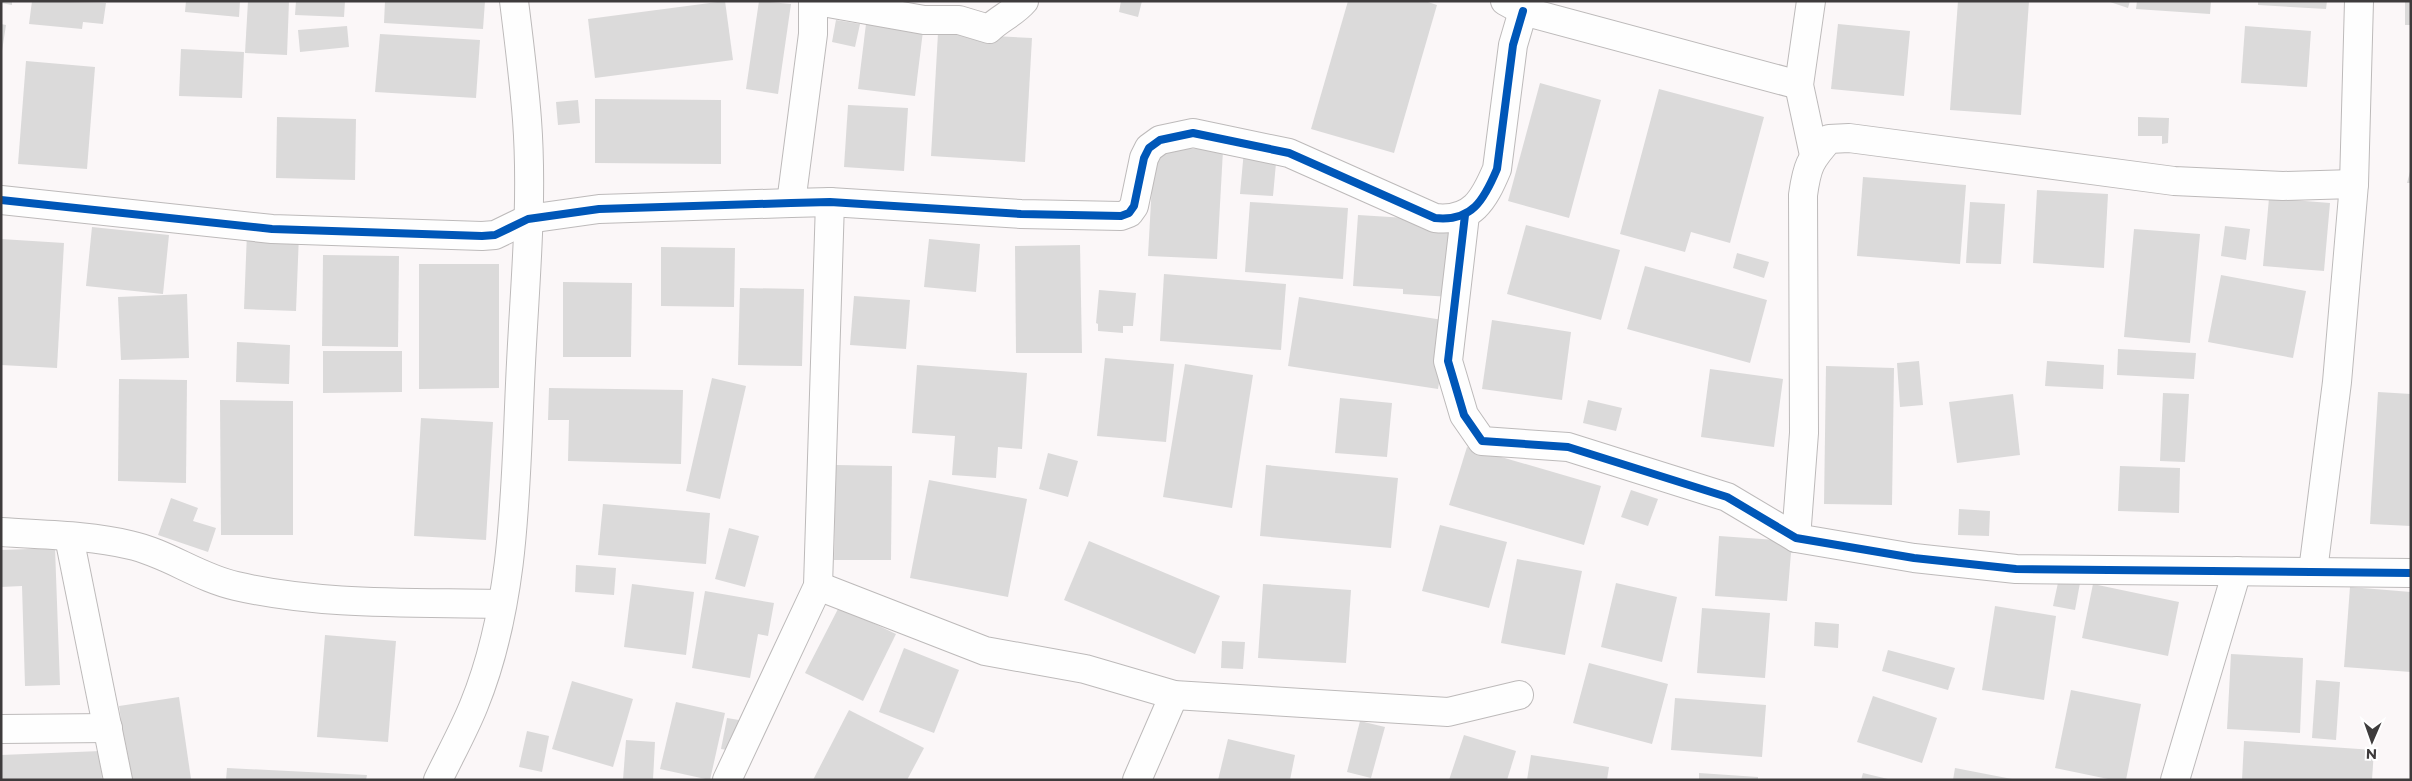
<svg xmlns="http://www.w3.org/2000/svg" width="2412" height="781" font-family="Montserrat,sans-serif">
  <style>
    .building { fill: #dbdada }
    .lines { fill: none; stroke-linecap: round; stroke-linejoin: round }
    .street-casing { stroke: #bdbaba; stroke-width: 30 }
    .street { stroke: #fefefe; stroke-width: 28 }
    .cycleway-casing { stroke: #fff; stroke-width: 11 }
    .cycleway { stroke: #0057b8; stroke-width: 8 }
  </style>
  <rect width="100%" height="100%" fill="#fbf7f8"/>
  <g class="building">
    <polygon points="1,1 12,1 12,5 1,3"/>
    <polygon points="32,1 106,3 103,24 83,22 82,29 29,24"/>
    <polygon points="186,1 240,1 239,17 185,12"/>
    <polygon points="248,1 289,1 287,55 245,53"/>
    <polygon points="296,1 345,1 344,17 295,15"/>
    <polygon points="385,1 485,1 483,29 384,23"/>
    <polygon points="725,1 733,60 595,78 588,19"/>
    <polygon points="759,1 791,4 778,94 746,89"/>
    <polygon points="1121,1 1142,1 1138,17 1119,12"/>
    <polygon points="1348,1 1425,1 1437,5 1394,153 1311,129"/>
    <polygon points="1958,1 2029,1 2021,115 1950,110"/>
    <polygon points="2107,1 2130,1 2128,8"/>
    <polygon points="2137,1 2211,1 2210,14 2136,9"/>
    <polygon points="2258,1 2327,1 2326,9 2258,5"/>
    <rect x="2405" y="1" width="6" height="24"/>
    <polygon points="836,20 860,24 855,47 832,42"/>
    <polygon points="1,24 6,25 2,51 1,50"/>
    <polygon points="866,24 923,31 915,96 858,89"/>
    <polygon points="1838,24 1910,31 1904,96 1831,89"/>
    <polygon points="347,26 349,47 300,52 298,30"/>
    <polygon points="2245,26 2311,31 2307,87 2241,83"/>
    <polygon points="938,33 1032,38 1025,162 931,156"/>
    <polygon points="380,34 480,40 476,98 375,92"/>
    <polygon points="181,49 244,52 242,98 179,96"/>
    <polygon points="26,61 95,67 87,169 18,164"/>
    <polygon points="1540,83 1601,100 1569,218 1508,201"/>
    <polygon points="1659,89 1764,117 1730,243 1691,232 1685,252 1620,234"/>
    <polygon points="595,99 721,100 721,164 595,163"/>
    <polygon points="578,100 580,123 558,125 556,102"/>
    <polygon points="848,105 908,108 904,171 844,167"/>
    <polygon points="277,117 356,119 355,180 276,178"/>
    <polygon points="2138,117 2169,118 2168,143 2162,144 2162,136 2138,136"/>
    <polygon points="1154,147 1223,150 1217,259 1148,256"/>
    <polygon points="1244,150 1277,152 1273,196 1240,194"/>
    <polygon points="2411,168 2411,183 2407,183"/>
    <polygon points="1863,177 1966,185 1960,264 1857,256"/>
    <polygon points="2037,190 2108,194 2104,268 2033,263"/>
    <polygon points="2269,198 2330,203 2324,271 2263,266"/>
    <polygon points="1250,202 1348,208 1343,279 1245,272"/>
    <polygon points="1970,202 2005,204 2001,264 1966,263"/>
    <polygon points="1358,215 1455,221 1451,297 1403,294 1403,289 1353,286"/>
    <polygon points="1526,225 1620,250 1601,320 1507,294"/>
    <polygon points="2225,226 2250,229 2246,260 2221,256"/>
    <polygon points="92,227 169,235 163,294 86,286"/>
    <polygon points="2134,229 2200,234 2190,343 2124,337"/>
    <polygon points="247,232 299,234 296,311 244,309"/>
    <polygon points="1,239 64,243 57,368 1,365"/>
    <polygon points="929,239 980,244 976,292 924,287"/>
    <polygon points="1080,245 1082,353 1016,353 1015,246"/>
    <polygon points="661,247 735,248 734,307 661,306"/>
    <polygon points="1737,253 1769,262 1764,278 1733,268"/>
    <polygon points="323,255 399,256 398,347 322,346"/>
    <polygon points="419,264 499,264 499,388 419,389"/>
    <polygon points="1645,266 1767,300 1750,363 1627,329"/>
    <polygon points="1164,274 1286,284 1281,350 1160,341"/>
    <polygon points="2221,275 2306,291 2293,358 2208,342"/>
    <polygon points="563,282 632,283 631,357 563,357"/>
    <polygon points="740,288 804,289 802,366 738,365"/>
    <polygon points="1099,290 1136,293 1133,326 1123,326 1123,333 1098,331 1098,324 1096,323"/>
    <polygon points="187,294 189,358 121,360 118,297"/>
    <polygon points="854,296 910,300 906,349 850,345"/>
    <polygon points="1299,297 1449,321 1438,389 1288,366"/>
    <polygon points="1492,320 1571,332 1562,400 1482,389"/>
    <polygon points="237,342 290,345 289,384 236,382"/>
    <polygon points="2118,349 2196,353 2194,379 2117,375"/>
    <polygon points="323,351 402,351 402,392 323,393"/>
    <polygon points="1105,358 1174,364 1166,442 1097,436"/>
    <polygon points="1919,361 1923,405 1900,407 1897,363"/>
    <polygon points="2047,361 2104,365 2103,389 2045,386"/>
    <polygon points="1185,364 1253,375 1232,508 1163,497"/>
    <polygon points="917,365 1027,373 1022,449 998,447 996,478 952,475 955,436 912,433"/>
    <polygon points="1826,366 1894,368 1892,505 1824,504"/>
    <polygon points="1710,369 1783,379 1774,447 1701,437"/>
    <polygon points="712,378 746,386 720,499 686,491"/>
    <polygon points="119,379 187,380 186,483 118,481"/>
    <polygon points="549,388 683,390 681,464 568,461 569,420 548,420"/>
    <polygon points="2378,392 2411,394 2411,526 2370,524"/>
    <polygon points="2163,393 2189,394 2185,462 2160,461"/>
    <polygon points="2013,394 2020,455 1957,463 1949,402"/>
    <polygon points="1340,398 1392,403 1387,457 1335,453"/>
    <polygon points="220,400 293,401 293,535 221,535"/>
    <polygon points="1588,400 1622,408 1616,431 1583,423"/>
    <polygon points="421,418 493,422 486,540 414,536"/>
    <polygon points="1467,447 1601,486 1584,545 1449,505"/>
    <polygon points="1048,453 1078,461 1068,497 1039,489"/>
    <polygon points="836,465 892,466 891,560 834,560"/>
    <polygon points="1266,465 1398,478 1391,548 1260,536"/>
    <polygon points="2120,466 2180,468 2179,513 2118,511"/>
    <polygon points="929,480 1027,499 1008,597 910,578"/>
    <polygon points="1631,490 1658,499 1648,526 1621,517"/>
    <polygon points="171,498 198,508 193,521 216,528 208,552 158,535"/>
    <polygon points="603,504 710,513 706,564 598,555"/>
    <polygon points="1959,509 1990,511 1989,536 1958,535"/>
    <polygon points="1440,525 1507,542 1489,608 1422,591"/>
    <polygon points="729,528 759,536 745,587 715,579"/>
    <polygon points="1719,536 1792,541 1787,601 1715,596"/>
    <polygon points="1089,541 1220,596 1195,654 1064,600"/>
    <polygon points="55,548 60,685 25,686 22,586 1,587 1,550"/>
    <polygon points="1517,559 1582,571 1565,655 1501,643"/>
    <polygon points="576,565 616,568 614,595 575,592"/>
    <polygon points="2059,578 2080,583 2075,610 2053,606"/>
    <polygon points="1616,583 1677,597 1662,662 1601,647"/>
    <polygon points="632,584 694,592 686,655 624,647"/>
    <polygon points="1263,584 1351,590 1346,663 1258,658"/>
    <polygon points="2093,584 2179,602 2168,656 2082,638"/>
    <polygon points="2350,587 2411,592 2411,672 2344,667"/>
    <polygon points="705,591 774,603 768,636 758,634 750,678 692,668"/>
    <polygon points="1995,606 2056,616 2044,700 1982,690"/>
    <polygon points="839,607 896,634 863,701 805,673"/>
    <polygon points="1702,608 1770,613 1765,678 1697,673"/>
    <polygon points="1815,622 1839,624 1838,648 1814,646"/>
    <polygon points="325,635 396,641 388,742 317,737"/>
    <polygon points="1222,641 1245,642 1243,669 1221,668"/>
    <polygon points="904,648 959,670 934,733 879,712"/>
    <polygon points="1888,650 1955,668 1948,690 1882,671"/>
    <polygon points="2231,654 2303,658 2300,733 2227,729"/>
    <polygon points="1589,663 1668,684 1652,744 1573,723"/>
    <polygon points="2316,680 2340,682 2336,740 2312,738"/>
    <polygon points="572,681 633,699 613,767 552,749"/>
    <polygon points="2071,690 2141,704 2126,780 2113,780 2055,768"/>
    <polygon points="1873,696 1937,718 1922,763 1857,742"/>
    <polygon points="179,697 191,779 130,780 119,706"/>
    <polygon points="1675,698 1766,705 1762,757 1671,750"/>
    <polygon points="676,702 725,713 710,780 660,769"/>
    <polygon points="849,710 924,748 907,780 813,780"/>
    <polygon points="727,718 739,720 734,751 721,749"/>
    <polygon points="1360,721 1385,727 1371,778 1347,772"/>
    <polygon points="527,731 549,736 542,772 519,767"/>
    <polygon points="1464,735 1516,751 1507,780 1449,780"/>
    <polygon points="1228,739 1295,755 1290,780 1218,780"/>
    <polygon points="626,740 655,742 653,780 623,780"/>
    <polygon points="2244,741 2374,750 2372,780 2242,780"/>
    <polygon points="101,751 102,780 1,780 1,755"/>
    <polygon points="1531,755 1609,767 1607,780 1527,780"/>
    <polygon points="227,768 367,775 366,780 226,780"/>
    <polygon points="1955,768 2012,779 2012,780 1953,780"/>
    <polygon points="1699,773 1758,777 1758,780 1699,780"/>
    <polygon points="1863,773 1888,779 1888,780 1861,780"/>
  </g>
  <g class="lines">
    <defs>
      <g id="street">
        <path d="M817,1L924,20H959L989,29C1000,18 1014,13 1024,1"/>
        <polyline points="1505,1 1523,11 1799,85"/>
        <polyline points="1811,1 1799,85 1814,155"/>
        <path d="M1,200L272,229L482,236L495,235L528,219L599,209L791,203L830,202L1021,214L1121,216L1129,213L1134,206L1144,158L1149,148L1160,140L1193,133L1289,153L1435,218C1472,222 1484,200 1497,169L1513,45L1523,11"/>
        <polyline points="791,203 813,34 813,1"/>
        <polyline points="1465,215 1448,361 1464,415 1482,441 1568,447 1727,497 1796,538 1914,558 2016,569 2411,573"/>
        <path d="M1,532C44,535 88,535 130,545C167,553 199,578 236,586C322,606 414,602 502,604"/>
        <polyline points="69,537 118,780"/>
        <path d="M1796,538L1804,433L1803,195C1807,166 1810,160 1829,139L1849,138L2174,181L2283,186L2354,184"/>
        <polyline points="2313,571 2337,382 2354,184 2359,1"/>
        <polyline points="818,586 985,651 1085,669 1174,695 1448,712 1519,695"/>
        <polyline points="1,729 108,728"/>
        <path d="M438,780C450,755 464,730 474,705C518,597 515,476 521,363C525,282 533,200 527,120C524,80 519,41 514,1"/>
        <polyline points="727,780 818,586 830,202"/>
        <polyline points="1137,780 1174,695"/>
        <polyline points="2175,780 2237,571"/>
      </g>
    </defs>
    <use href="#street" class="street-casing"/>
    <use href="#street" class="street"/>
    <defs>
      <g id="cycleway">
        <path d="M1,200L272,229L482,236L495,235L528,219L599,209L791,203L830,202L1021,214L1121,216L1129,213L1134,206L1144,158L1149,148L1160,140L1193,133L1289,153L1435,218C1472,222 1484,200 1497,169L1513,45L1523,11"/>
        <polyline points="1465,215 1448,361 1464,415 1482,441 1568,447 1727,497 1796,538 1914,558 2016,569 2411,573"/>
      </g>
    </defs>
    <use href="#cycleway" class="cycleway-casing"/>
    <use href="#cycleway" class="cycleway"/>
  </g>
  <rect width="2412" height="781" fill="none" stroke="#3e3b3c" stroke-width="5"/>
  <g transform="translate(2372 741) rotate(182)" stroke="#ffffff" stroke-width="4" paint-order="stroke">
  <path d="M0-4L9 19L0 12L-9 19Z" fill="#3e3b3c"/>
  <text y="-8" font-size="14" font-weight="bold" text-anchor="middle" fill="#3e3b3c">N</text>
  </g>
</svg>
